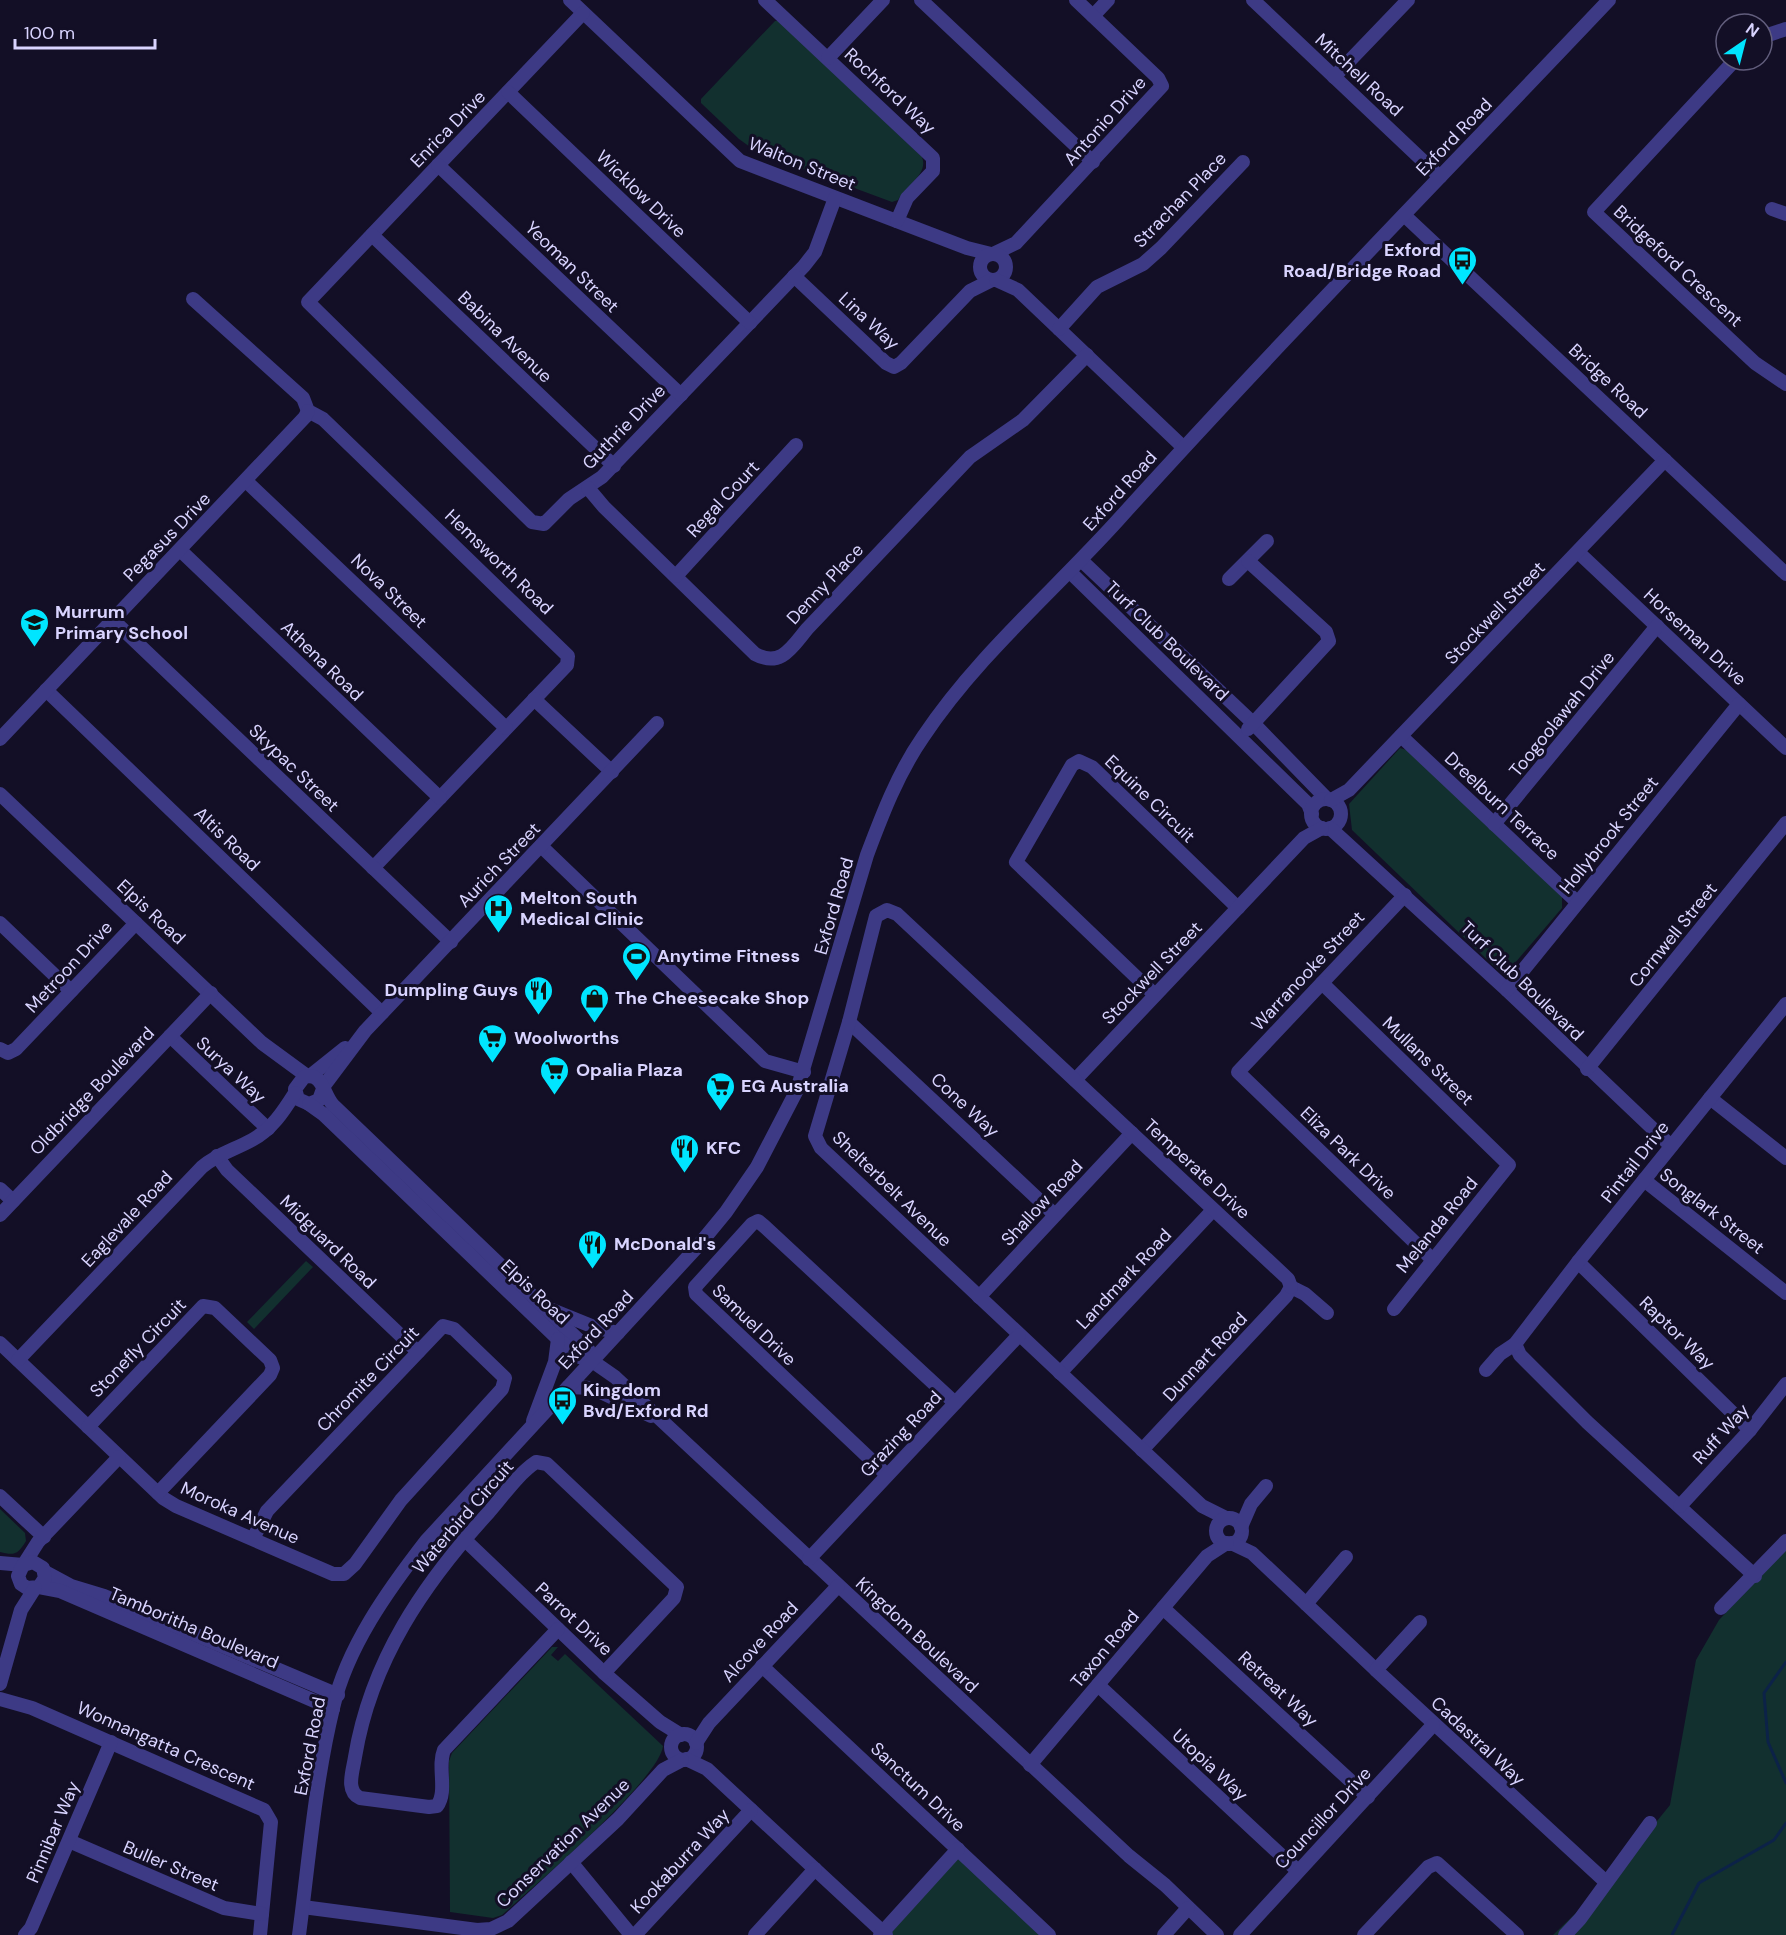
<svg xmlns="http://www.w3.org/2000/svg" width="1786" height="1935" font-family="'DM Sans',sans-serif">
  <style>
    .green { fill: #12302f }
    .lines { fill: none; stroke-linecap: round; stroke-linejoin: round }
    .stream { stroke: #0c2248; stroke-width: 3 }
    .minor { stroke: #3d3a85; stroke-width: 14 }
    .labels { text-anchor: middle; dominant-baseline: central; stroke-width: 6; stroke-linejoin: round; paint-order: stroke }
    .street-label { font-size: 18px; fill: #d9d4ff; stroke: #130f26 }
    .poi-label { font-size: 18px; font-weight: bold; fill: #d9d4ff; stroke: #130f26; text-anchor: start }
  </style>
  <rect width="100%" height="100%" fill="#130f26"/>
  <g class="green">
    <path d="M775,21H779L922,157C929,174 905,186 898,200L892,202L757,152L739,139L701,103V99Z"/>
    <polygon points="1400,748 1410,751 1562,895 1562,908 1509,970 1501,973 1352,830 1349,804"/>
    <polygon points="306,1261 313,1267 254,1329 247,1322"/>
    <path d="M0,1509L25,1533L26,1541C18,1554 15,1556 0,1552Z"/>
    <polygon points="1786,1549 1786,1935 1553,1935 1606,1884 1670,1805 1696,1660 1719,1620"/>
    <path d="M552,1647H558L551,1655L558,1661L565,1654L663,1746C659,1780 532,1888 502,1915L493,1918L450,1912L449,1761L452,1753Z"/>
    <polygon points="958,1857 1044,1935 889,1935"/>
  </g>
  <g class="lines">
    <g class="stream">
      <polyline points="1786,1662 1764,1693 1768,1742 1786,1783"/>
      <polyline points="1672,1935 1699,1883 1774,1840 1786,1823"/>
    </g>
    <g class="minor">
      <polyline points="570,0 740,161 967,248 991,254"/>
      <polyline points="765,0 933,158 933,171 907,198 897,221"/>
      <polyline points="921,0 1093,162"/>
      <polyline points="1253,0 1440,177"/>
      <polyline points="583,13 308,302 532,522 544,524 569,499 602,477 804,266 815,252 835,198"/>
      <polyline points="1093,16 1108,0"/>
      <polyline points="1762,37 1786,29"/>
      <polyline points="828,58 883,0"/>
      <polyline points="1735,60 1594,212 1755,363 1786,384"/>
      <polyline points="1334,77 1408,0"/>
      <polyline points="508,92 750,323"/>
      <polyline points="438,165 681,395"/>
      <polyline points="1772,209 1786,214"/>
      <polyline points="1404,215 1786,574"/>
      <polyline points="372,235 614,466"/>
      <polyline points="995,253 1016,243 1162,86 1158,78 1076,0"/>
      <circle cx="993" cy="267" r="13"/>
      <polyline points="794,276 886,363 894,367 901,363 970,291 992,280"/>
      <polyline points="996,280 1018,290 1183,447"/>
      <polyline points="193,299 303,398 308,411 323,419 568,656 567,665 373,868"/>
      <polyline points="1059,329 1097,287 1143,264 1161,248 1243,162"/>
      <polyline points="246,481 506,728"/>
      <path d="M588,488L604,507L755,654C781,668 792,647 807,629L970,457L1023,420L1087,355"/>
      <polyline points="180,550 440,798"/>
      <polyline points="1578,552 1786,748"/>
      <polyline points="1081,560 1253,723 1327,799"/>
      <polyline points="1070,572 1308,804 1312,814"/>
      <polyline points="676,576 796,445"/>
      <polyline points="1229,579 1267,541"/>
      <polyline points="113,620 451,942"/>
      <polyline points="46,690 382,1013"/>
      <polyline points="534,699 612,772"/>
      <polyline points="1248,729 1329,641 1326,632 1248,561"/>
      <polyline points="1401,736 1577,902"/>
      <polyline points="0,739 305,417 308,411"/>
      <polyline points="0,794 262,1043 307,1076"/>
      <circle cx="1326" cy="814" r="15"/>
      <polyline points="1331,800 1349,790 1665,460"/>
      <polyline points="1494,824 1657,626"/>
      <polyline points="1330,828 1507,990 1671,1146"/>
      <polyline points="541,846 765,1061 804,1072"/>
      <polyline points="1405,895 1238,1072 1433,1260"/>
      <polyline points="0,923 71,991"/>
      <polyline points="1322,983 1509,1165 1394,1309"/>
      <polyline points="1507,990 1739,704"/>
      <polyline points="1155,995 1016,862 1072,765 1079,761 1092,767 1238,908"/>
      <polyline points="849,1022 1055,1215"/>
      <polyline points="170,1036 268,1129"/>
      <polyline points="0,1049 8,1053 16,1049 136,923"/>
      <polyline points="1587,1069 1786,823"/>
      <polyline points="310,1076 345,1048"/>
      <polyline points="1075,1080 1304,838 1322,828"/>
      <polyline points="323,1087 365,1031 657,723"/>
      <path d="M323,1089L319,1100L309,1104L298,1099L295,1089L304,1077C323,1072 323,1094 333,1105L588,1349L592,1361"/>
      <polyline points="1710,1098 1786,1158"/>
      <polyline points="309,1104 323,1114 558,1339 580,1357 592,1361 615,1377 1129,1856 1165,1885 1217,1935"/>
      <polyline points="217,1156 227,1170 418,1352"/>
      <polyline points="1644,1180 1786,1293"/>
      <polyline points="0,1189 13,1201"/>
      <polyline points="0,1215 211,993"/>
      <polyline points="1578,1262 1750,1430"/>
      <polyline points="1291,1287 1305,1294 1327,1313"/>
      <polyline points="979,1297 1132,1133"/>
      <polyline points="552,1310 594,1327 618,1333"/>
      <polyline points="0,1343 163,1498 176,1506 333,1574 344,1574 355,1564 401,1500 502,1389 505,1378 454,1329 443,1326 267,1511 253,1539"/>
      <polyline points="1515,1344 1520,1355 1587,1422 1755,1576"/>
      <path d="M18,1360L202,1167C217,1154 234,1150 252,1140C272,1129 283,1112 295,1093"/>
      <polyline points="1486,1370 1500,1354 1515,1344 1578,1262 1786,1004"/>
      <polyline points="1060,1373 1213,1210"/>
      <polyline points="568,1387 592,1388 651,1416"/>
      <polyline points="533,1421 555,1362 558,1339"/>
      <polyline points="88,1427 203,1306 215,1308 270,1360 273,1368 270,1375 158,1493"/>
      <polyline points="1142,1450 1286,1296 1291,1287"/>
      <polyline points="887,1475 696,1294 695,1287 752,1224 758,1221 764,1226 955,1403"/>
      <polyline points="0,1496 44,1537"/>
      <polyline points="1680,1506 1750,1430 1786,1384"/>
      <polyline points="1226,1518 1202,1506 821,1148 815,1136 849,1022 876,916 887,910 897,914 1288,1279 1291,1287"/>
      <circle cx="1229" cy="1531" r="13"/>
      <polyline points="1241,1527 1251,1504 1266,1486"/>
      <polyline points="464,1539 604,1673 660,1722 681,1735"/>
      <polyline points="1231,1543 1252,1553 1376,1670"/>
      <polyline points="809,1559 1019,1335"/>
      <polyline points="0,1563 23,1565"/>
      <polyline points="24,1564 38,1542 119,1457"/>
      <polyline points="45,1572 71,1586 104,1596 338,1695"/>
      <polyline points="39,1587 45,1578 43,1568 33,1562 23,1565 18,1576 21,1584 27,1588 39,1587 60,1591 333,1709"/>
      <polyline points="1306,1604 1346,1557"/>
      <polyline points="1163,1608 1368,1797"/>
      <polyline points="1721,1608 1786,1541"/>
      <polyline points="1420,1622 1376,1670 1606,1882"/>
      <path d="M558,1629L444,1750C437,1767 448,1791 437,1806L429,1807L360,1798C345,1791 353,1771 355,1757C371,1660 424,1583 489,1512C503,1496 518,1474 536,1462L547,1464L677,1587L674,1598L604,1673"/>
      <polyline points="762,1666 1049,1935"/>
      <polyline points="0,1684 21,1610 35,1588"/>
      <polyline points="1098,1685 1298,1871"/>
      <polyline points="0,1699 32,1708 264,1810 271,1822 260,1935"/>
      <circle cx="684" cy="1747" r="13"/>
      <polyline points="696,1743 709,1723 838,1586"/>
      <polyline points="686,1759 707,1769 886,1935"/>
      <polyline points="1030,1765 1207,1556 1227,1543"/>
      <polyline points="69,1841 224,1908 262,1914"/>
      <polyline points="571,1862 631,1935"/>
      <polyline points="303,1907 477,1930 491,1929 508,1921 618,1819 663,1770 682,1760"/>
      <polyline points="25,1935 31,1928 111,1742"/>
      <path d="M299,1935C309,1860 315,1782 333,1708C347,1647 388,1590 426,1541L698,1246L726,1212L757,1167L797,1090L867,855C882,815 898,773 923,737C977,656 1053,592 1118,520C1278,343 1445,173 1609,0"/>
      <polyline points="635,1935 751,1810"/>
      <polyline points="755,1935 815,1869"/>
      <polyline points="880,1935 958,1849"/>
      <polyline points="1164,1935 1188,1908"/>
      <polyline points="1240,1935 1433,1725"/>
      <polyline points="1364,1935 1428,1867 1437,1863 1517,1935"/>
      <polyline points="1565,1935 1580,1919 1650,1823"/>
    </g>
  </g>
  <defs>
    <symbol id="bus-pin" viewBox="-11 -11 22 30"><path d="M0 17L-7.5 6A9.5 9.5 0 1 1 7.5 6Z" fill="#00e5ff" stroke="#130f26"/><path d="M-5-6H5V4H4V6H2V4H-2V6H-4V4H-5ZM-3.5-4V0h7V-4ZM-3.5 1.2v1.5H-2V1.2ZM2 1.2v1.5H3.5V1.2Z" fill="#111"/></symbol>
    <symbol id="school-pin" viewBox="-11 -11 22 30"><path d="M0 17L-7.5 6A9.5 9.5 0 1 1 7.5 6Z" fill="#00e5ff" stroke="#130f26"/><path d="M0-5L7-2L0 1L-7-2ZM-4 1L0 2.5L4 1V4Q0 6-4 4Z" fill="#111"/></symbol>
    <symbol id="hospital-pin" viewBox="-11 -11 22 30"><path d="M0 17L-7.5 6A9.5 9.5 0 1 1 7.5 6Z" fill="#00e5ff" stroke="#130f26"/><path d="M-5-5h3v3.5h4V-5h3V5h-3V1.5h-4V5h-3Z" fill="#111"/></symbol>
    <symbol id="stadium-pin" viewBox="-11 -11 22 30"><path d="M0 17L-7.5 6A9.5 9.5 0 1 1 7.5 6Z" fill="#00e5ff" stroke="#130f26"/><path d="M0-5a6.5 5 0 1 0 0 10a6.5 5 0 1 0 0-10ZM-3.5-1.8h7v3.6h-7Z" fill="#111"/></symbol>
    <symbol id="restaurant-pin" viewBox="-11 -11 22 30"><path d="M0 17L-7.5 6A9.5 9.5 0 1 1 7.5 6Z" fill="#00e5ff" stroke="#130f26"/><path d="M-5-6h1v4h1v-4h1v4h1v-4h1v5L-1.5 .5V6h-2V.5L-5-1ZM5-6V6H3V1.5H1.5Q1.5-4 5-6Z" fill="#111"/></symbol>
    <symbol id="shop-pin" viewBox="-11 -11 22 30"><path d="M0 17L-7.5 6A9.5 9.5 0 1 1 7.5 6Z" fill="#00e5ff" stroke="#130f26"/><path d="M-5-2.5h2.3a2.7 3.5 0 0 1 5.4 0H5L5.5 6h-11ZM-1.5-2.5h3a1.5 2.3 0 0 0-3 0Z" fill="#111"/></symbol>
    <symbol id="supermarket-pin" viewBox="-11 -11 22 30"><path d="M0 17L-7.5 6A9.5 9.5 0 1 1 7.5 6Z" fill="#00e5ff" stroke="#130f26"/><path d="M-6-5.5h2.5l.6 2H6L4.5 2H-2.5L-4.4-4H-6ZM-1.5 3.2a1.3 1.3 0 1 0 .1 0ZM3 3.2a1.3 1.3 0 1 0 .1 0Z" fill="#111"/></symbol>
  </defs>
  <g fill-rule="evenodd">
    <use href="#bus-pin" x="1446" y="244" width="33" height="45"/>
    <use href="#school-pin" x="18" y="606" width="33" height="45"/>
    <use href="#hospital-pin" x="482" y="892" width="33" height="45"/>
    <use href="#stadium-pin" x="620" y="940" width="33" height="45"/>
    <use href="#restaurant-pin" x="522" y="974" width="33" height="45"/>
    <use href="#shop-pin" x="578" y="982" width="33" height="45"/>
    <use href="#supermarket-pin" x="476" y="1022" width="33" height="45"/>
    <use href="#supermarket-pin" x="538" y="1054" width="33" height="45"/>
    <use href="#supermarket-pin" x="704" y="1070" width="33" height="45"/>
    <use href="#restaurant-pin" x="668" y="1132" width="33" height="45"/>
    <use href="#restaurant-pin" x="576" y="1228" width="33" height="45"/>
    <use href="#bus-pin" x="546" y="1384" width="33" height="45"/>
  </g>
  <g class="labels">
    <g class="street-label">
      <text transform="translate(1359 75) rotate(43)">Mitchell Road</text>
      <text transform="translate(890 91) rotate(43)">Rochford Way</text>
      <text transform="translate(1105 121) rotate(-48)">Antonio Drive</text>
      <text transform="translate(448 129) rotate(-46)">Enrica Drive</text>
      <text transform="translate(1454 137) rotate(-46)">Exford Road</text>
      <text transform="translate(802 164) rotate(22)">Walton Street</text>
      <text transform="translate(641 194) rotate(44)">Wicklow Drive</text>
      <text transform="translate(1180 200) rotate(-46)">Strachan Place</text>
      <text transform="translate(1678 266) rotate(43)">Bridgeford Crescent</text>
      <text transform="translate(572 267) rotate(44)">Yeoman Street</text>
      <text transform="translate(869 321) rotate(43)">Lina Way</text>
      <text transform="translate(505 337) rotate(44)">Babina Avenue</text>
      <text transform="translate(1608 381) rotate(43)">Bridge Road</text>
      <text transform="translate(624 427) rotate(-46)">Guthrie Drive</text>
      <text transform="translate(1120 491) rotate(-48)">Exford Road</text>
      <text transform="translate(723 499) rotate(-47)">Regal Court</text>
      <text transform="translate(167 537) rotate(-46)">Pegasus Drive</text>
      <text transform="translate(499 562) rotate(44)">Hemsworth Road</text>
      <text transform="translate(825 584) rotate(-47)">Denny Place</text>
      <text transform="translate(389 591) rotate(44)">Nova Street</text>
      <text transform="translate(1495 613) rotate(-46)">Stockwell Street</text>
      <text transform="translate(1695 637) rotate(43)">Horseman Drive</text>
      <text transform="translate(1167 641) rotate(44)">Turf Club Boulevard</text>
      <text transform="translate(322 661) rotate(44)">Athena Road</text>
      <text transform="translate(1562 714) rotate(-51)">Toogoolawah Drive</text>
      <text transform="translate(294 768) rotate(44)">Skypac Street</text>
      <text transform="translate(1150 799) rotate(44)">Equine Circuit</text>
      <text transform="translate(1502 806) rotate(43)">Dreelburn Terrace</text>
      <text transform="translate(1609 835) rotate(-51)">Hollybrook Street</text>
      <text transform="translate(227 839) rotate(44)">Altis Road</text>
      <text transform="translate(499 865) rotate(-46)">Aurich Street</text>
      <text transform="translate(834 906) rotate(-74)">Exford Road</text>
      <text transform="translate(151 912) rotate(43)">Elpis Road</text>
      <text transform="translate(1673 935) rotate(-51)">Cornwell Street</text>
      <text transform="translate(69 967) rotate(-47)">Metroon Drive</text>
      <text transform="translate(1308 971) rotate(-47)">Warranooke Street</text>
      <text transform="translate(1152 973) rotate(-46)">Stockwell Street</text>
      <text transform="translate(1522 981) rotate(44)">Turf Club Boulevard</text>
      <text transform="translate(1428 1061) rotate(44)">Mullans Street</text>
      <text transform="translate(231 1070) rotate(43)">Surya Way</text>
      <text transform="translate(92 1091) rotate(-46)">Oldbridge Boulevard</text>
      <text transform="translate(965 1105) rotate(43)">Cone Way</text>
      <text transform="translate(1348 1153) rotate(44)">Eliza Park Drive</text>
      <text transform="translate(1635 1162) rotate(-52)">Pintail Drive</text>
      <text transform="translate(1197 1169) rotate(43)">Temperate Drive</text>
      <text transform="translate(892 1189) rotate(44)">Shelterbelt Avenue</text>
      <text transform="translate(1042 1203) rotate(-47)">Shallow Road</text>
      <text transform="translate(1712 1211) rotate(38)">Songlark Street</text>
      <text transform="translate(127 1219) rotate(-47)">Eaglevale Road</text>
      <text transform="translate(1437 1225) rotate(-51)">Melanda Road</text>
      <text transform="translate(328 1242) rotate(44)">Midguard Road</text>
      <text transform="translate(1124 1279) rotate(-47)">Landmark Road</text>
      <text transform="translate(535 1292) rotate(43)">Elpis Road</text>
      <text transform="translate(754 1325) rotate(44)">Samuel Drive</text>
      <text transform="translate(596 1330) rotate(-47)">Exford Road</text>
      <text transform="translate(1677 1333) rotate(44)">Raptor Way</text>
      <text transform="translate(138 1348) rotate(-46)">Stonefly Circuit</text>
      <text transform="translate(1205 1357) rotate(-47)">Dunnart Road</text>
      <text transform="translate(368 1379) rotate(-46)">Chromite Circuit</text>
      <text transform="translate(901 1434) rotate(-47)">Grazing Road</text>
      <text transform="translate(1721 1434) rotate(-48)">Ruff Way</text>
      <text transform="translate(240 1513) rotate(24)">Moroka Avenue</text>
      <text transform="translate(463 1517) rotate(-49)">Waterbird Circuit</text>
      <text transform="translate(574 1619) rotate(43)">Parrot Drive</text>
      <text transform="translate(194 1628) rotate(23)">Tamboritha Boulevard</text>
      <text transform="translate(917 1635) rotate(43)">Kingdom Boulevard</text>
      <text transform="translate(760 1642) rotate(-47)">Alcove Road</text>
      <text transform="translate(1105 1649) rotate(-50)">Taxon Road</text>
      <text transform="translate(1278 1689) rotate(43)">Retreat Way</text>
      <text transform="translate(1478 1741) rotate(43)">Cadastral Way</text>
      <text transform="translate(166 1746) rotate(24)">Wonnangatta Crescent</text>
      <text transform="translate(310 1746) rotate(-79)">Exford Road</text>
      <text transform="translate(1210 1765) rotate(43)">Utopia Way</text>
      <text transform="translate(918 1787) rotate(43)">Sanctum Drive</text>
      <text transform="translate(1323 1818) rotate(-47)">Councillor Drive</text>
      <text transform="translate(53 1832) rotate(-67)">Pinnibar Way</text>
      <text transform="translate(563 1843) rotate(-44)">Conservation Avenue</text>
      <text transform="translate(680 1861) rotate(-47)">Kookaburra Way</text>
      <text transform="translate(171 1866) rotate(23)">Buller Street</text>
    </g>
    <g class="poi-label">
      <text x="1441" y="250" text-anchor="end">Exford<tspan x="1441" dy="21">Road/Bridge Road</tspan></text>
      <text x="55" y="612">Murrum<tspan x="55" dy="21">Primary School</tspan></text>
      <text x="520" y="898">Melton South<tspan x="520" dy="21">Medical Clinic</tspan></text>
      <text x="657" y="956">Anytime Fitness</text>
      <text x="518" y="990" text-anchor="end">Dumpling Guys</text>
      <text x="615" y="998">The Cheesecake Shop</text>
      <text x="514" y="1038">Woolworths</text>
      <text x="576" y="1070">Opalia Plaza</text>
      <text x="741" y="1086">EG Australia</text>
      <text x="706" y="1148">KFC</text>
      <text x="614" y="1244">McDonald's</text>
      <text x="583" y="1390">Kingdom<tspan x="583" dy="21">Bvd/Exford Rd</tspan></text>
    </g>
  </g>
  <g transform="translate(1744 42) rotate(35)"><circle r="28" fill="#130f26" stroke="#625e7d" stroke-width="1.5"/>
  <path d="M0-4.5L10 22L0 15L-10 22Z" fill="#00e5ff"/>
  <text y="-9" font-size="16" font-weight="bold" text-anchor="middle" fill="#d9d4ff">N</text>
  </g>
  <path d="M15 39v9h140v-9" fill="none" stroke="#d9d4ff" stroke-width="3"/>
  <text x="24" y="39" font-size="18" fill="#d9d4ff" stroke="#130f26" stroke-width="4.5" paint-order="stroke">100 m</text>
</svg>
